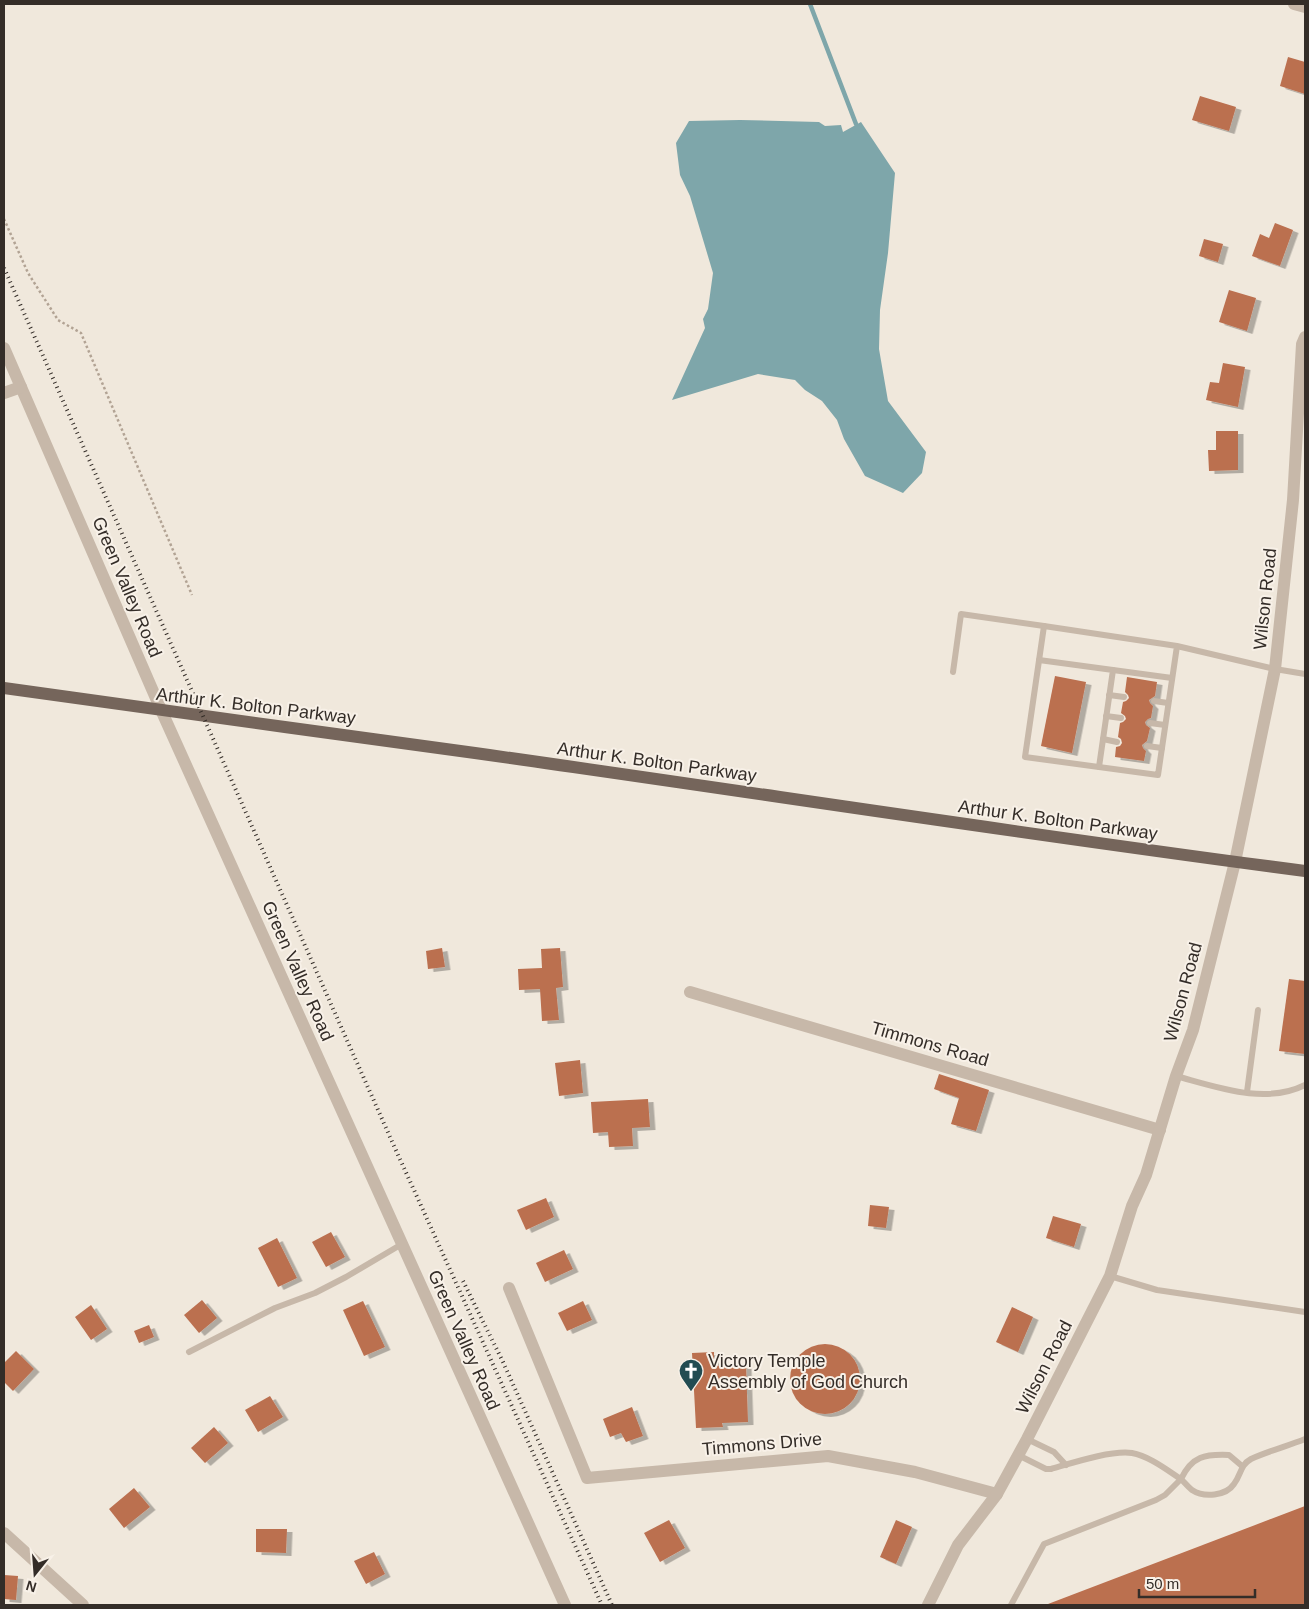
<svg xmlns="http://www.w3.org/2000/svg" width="1309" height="1609" font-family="Arial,sans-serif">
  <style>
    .water { fill: #7ea6aa }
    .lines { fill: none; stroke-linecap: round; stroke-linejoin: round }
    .stream { stroke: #7ea6aa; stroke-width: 4.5 }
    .building { fill: #bb6f4f; filter: url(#shadow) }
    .path { stroke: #b2a394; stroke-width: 2.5; stroke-dasharray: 2.5 2.5; stroke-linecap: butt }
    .service { stroke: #c7b8a9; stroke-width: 6 }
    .minor { stroke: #c7b8a9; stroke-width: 12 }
    .primary { stroke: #75655b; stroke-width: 12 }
    .rail { stroke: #342d28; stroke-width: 4; stroke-dasharray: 1 4; stroke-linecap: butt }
    .labels { text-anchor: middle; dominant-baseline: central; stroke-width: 4; stroke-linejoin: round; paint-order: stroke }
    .street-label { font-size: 18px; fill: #342d28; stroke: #f8f1e8 }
    .poi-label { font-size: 18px; fill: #342d28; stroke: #f8f1e8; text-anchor: start }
  </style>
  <defs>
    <filter id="shadow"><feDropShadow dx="5.5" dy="3" stdDeviation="0" flood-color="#0004"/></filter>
  </defs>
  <rect width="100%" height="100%" fill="#f0e8dc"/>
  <polygon class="water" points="740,120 819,122 825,126 841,125 843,132 861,122 895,173 888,253 880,310 879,349 888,401 926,452 922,473 903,493 865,476 844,439 837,420 822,401 805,390 795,380 758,374 672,400 705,328 703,319 708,309 713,273 690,196 680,175 676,143 689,121"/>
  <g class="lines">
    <polyline class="stream" points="810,4 856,124"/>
  </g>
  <g class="building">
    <polygon points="1288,57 1305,62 1305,94 1280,86"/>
    <polygon points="1200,96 1236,107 1229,131 1192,120"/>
    <polygon points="1275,223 1293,230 1280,266 1252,256 1260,234 1269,238"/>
    <polygon points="1204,239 1223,244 1218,262 1199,256"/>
    <polygon points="1229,290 1256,298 1247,331 1219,322"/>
    <polygon points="1223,363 1245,367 1238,407 1206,400 1210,382 1219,383"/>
    <polygon points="1216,431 1238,431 1238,470 1209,471 1208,450 1216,450"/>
    <polygon points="1055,676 1086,682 1072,753 1041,746"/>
    <polygon points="1127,677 1157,682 1155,696 1149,700 1150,703 1153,706 1151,718 1148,719 1145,722 1146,725 1150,728 1147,741 1142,745 1143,748 1146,751 1144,761 1115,757 1116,747 1120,746 1122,743 1121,739 1118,737 1120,723 1123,722 1126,719 1125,716 1121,713 1123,702 1126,701 1129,698 1128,695 1125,692"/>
    <polygon points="442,948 445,967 428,969 426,951"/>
    <polygon points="560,948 563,987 556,988 559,1020 542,1021 540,989 519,990 518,969 542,968 541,949"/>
    <polygon points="1289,979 1305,981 1305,1054 1279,1051"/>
    <polygon points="580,1060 583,1093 559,1096 555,1063"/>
    <polygon points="939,1074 989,1090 976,1131 951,1124 959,1098 934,1089"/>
    <polygon points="648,1099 650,1127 632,1128 633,1146 609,1147 608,1132 593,1133 591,1102"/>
    <polygon points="546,1198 554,1217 526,1230 517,1210"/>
    <polygon points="870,1205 889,1207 886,1228 868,1226"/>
    <polygon points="1053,1216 1081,1224 1074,1247 1046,1238"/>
    <polygon points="331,1232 345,1257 326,1267 312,1242"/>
    <polygon points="277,1238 297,1278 278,1287 258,1248"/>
    <polygon points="564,1250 573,1269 545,1282 536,1263"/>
    <polygon points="202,1300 217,1318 199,1333 184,1315"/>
    <polygon points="363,1301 385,1347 364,1356 343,1310"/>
    <polygon points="583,1301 592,1320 567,1331 558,1313"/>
    <polygon points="91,1305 107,1329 91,1340 75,1317"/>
    <polygon points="1012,1307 1033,1317 1018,1352 996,1342"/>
    <polygon points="149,1325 154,1337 139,1343 134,1331"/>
    <circle cx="825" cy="1379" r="35"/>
    <polygon points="16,1351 34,1369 13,1391 4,1382 4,1363"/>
    <polygon points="714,1352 714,1366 746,1365 748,1422 722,1423 723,1427 696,1428 692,1353"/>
    <polygon points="270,1396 283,1417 258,1432 245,1410"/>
    <polygon points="632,1407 643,1436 626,1442 621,1433 610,1437 603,1419"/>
    <polygon points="214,1427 228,1443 205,1463 191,1448"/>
    <polygon points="134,1488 150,1507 124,1528 109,1509"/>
    <polygon points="1305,1506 1305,1605 1048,1605 1048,1604"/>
    <polygon points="669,1520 685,1548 660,1562 644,1533"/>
    <polygon points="896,1520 912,1527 896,1564 880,1557"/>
    <polygon points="256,1529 287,1529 286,1553 256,1552"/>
    <polygon points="374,1552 385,1574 366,1584 354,1561"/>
    <polygon points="4,1575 18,1576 16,1600 4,1599"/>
  </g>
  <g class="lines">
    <polyline class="path" points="4,219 28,273 58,320 81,333 192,595"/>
    <g class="service">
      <polyline points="1177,646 1158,775 1025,757 1044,626 1177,646 1275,669 1305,674"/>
      <polyline points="1039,660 1113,670 1099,767"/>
      <polyline points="1113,670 1172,678"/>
      <polyline points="953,672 961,614 1044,626"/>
      <polyline points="1109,695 1124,697"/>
      <polyline points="1154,701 1168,703"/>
      <polyline points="1106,716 1121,718"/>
      <polyline points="1150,723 1165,725"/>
      <polyline points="1103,739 1117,742"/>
      <polyline points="1147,746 1162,748"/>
      <path d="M1176,1076C1217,1087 1265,1105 1305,1085"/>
      <polyline points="1247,1092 1258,1010"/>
      <polyline points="1110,1276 1157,1290 1305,1312"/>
      <polyline points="189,1352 275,1308 315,1293 346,1277 402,1244"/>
      <polyline points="1027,1439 1054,1452 1066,1465"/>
      <path d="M1018,1455L1046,1469H1051C1072,1463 1111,1450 1132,1453C1149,1456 1167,1470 1181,1479C1192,1456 1205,1454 1229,1455L1242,1466"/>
      <path d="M1011,1605L1044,1544L1156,1500L1165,1495L1181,1479C1185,1483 1188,1487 1192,1490C1204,1498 1226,1496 1234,1484C1241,1475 1240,1465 1251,1459C1268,1451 1288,1446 1305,1439"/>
    </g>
    <g class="minor">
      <polyline points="1294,4 1305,7"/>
      <polyline points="4,348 162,712 565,1605"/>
      <polyline points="4,393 21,387"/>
      <polyline points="690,992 1160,1130"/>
      <polyline points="509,1288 587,1478 828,1456 915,1472 997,1494"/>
      <polyline points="4,1533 83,1605"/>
      <polyline points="928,1605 958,1545 997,1494 1027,1439 1110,1276 1132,1206 1146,1175 1176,1076 1193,1030 1235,862 1275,669 1293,500 1302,344 1305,337"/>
    </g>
    <path class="primary" d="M4,688C161,711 318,731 475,753C752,792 1028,835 1305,871"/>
    <g class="rail">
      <polyline points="4,268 394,1146 602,1605"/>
      <polyline points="463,1281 503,1362 612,1605"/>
    </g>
  </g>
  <defs>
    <symbol id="church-pin" viewBox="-11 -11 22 30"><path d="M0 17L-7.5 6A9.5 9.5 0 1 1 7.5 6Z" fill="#224c52" stroke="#f8f1e8"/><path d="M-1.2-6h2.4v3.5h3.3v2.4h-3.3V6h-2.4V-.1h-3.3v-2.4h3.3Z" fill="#fff"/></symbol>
  </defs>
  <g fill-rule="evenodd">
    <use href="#church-pin" x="677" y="1357" width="28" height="38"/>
  </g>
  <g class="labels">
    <g class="street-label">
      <text transform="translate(127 587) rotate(67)">Green Valley Road</text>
      <text transform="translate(1265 599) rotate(-84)">Wilson Road</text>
      <text transform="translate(256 706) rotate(7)">Arthur K. Bolton Parkway</text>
      <text transform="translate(657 762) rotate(8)">Arthur K. Bolton Parkway</text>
      <text transform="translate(1058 820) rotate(8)">Arthur K. Bolton Parkway</text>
      <text transform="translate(298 971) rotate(66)">Green Valley Road</text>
      <text transform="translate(1183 992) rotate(-75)">Wilson Road</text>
      <text transform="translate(930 1044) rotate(16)">Timmons Road</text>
      <text transform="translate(464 1340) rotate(66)">Green Valley Road</text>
      <text transform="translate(1044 1367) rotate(-63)">Wilson Road</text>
      <text transform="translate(762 1444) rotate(-5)">Timmons Drive</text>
    </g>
    <g class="poi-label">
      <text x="708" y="1361">Victory Temple<tspan x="708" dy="21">Assembly of God Church</tspan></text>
    </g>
  </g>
  <rect width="1309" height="1609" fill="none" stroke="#342d28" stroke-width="10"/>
  <g transform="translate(35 1574) rotate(197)" stroke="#f8f1e8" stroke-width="4" paint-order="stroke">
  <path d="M0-4L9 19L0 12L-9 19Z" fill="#342d28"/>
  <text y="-8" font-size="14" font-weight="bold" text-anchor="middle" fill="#342d28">N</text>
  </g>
  <path d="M1139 1589v8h116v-8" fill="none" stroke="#342d28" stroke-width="2.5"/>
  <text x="1146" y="1589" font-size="15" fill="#342d28" stroke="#f8f1e8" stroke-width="4" paint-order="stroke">50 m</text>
</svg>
